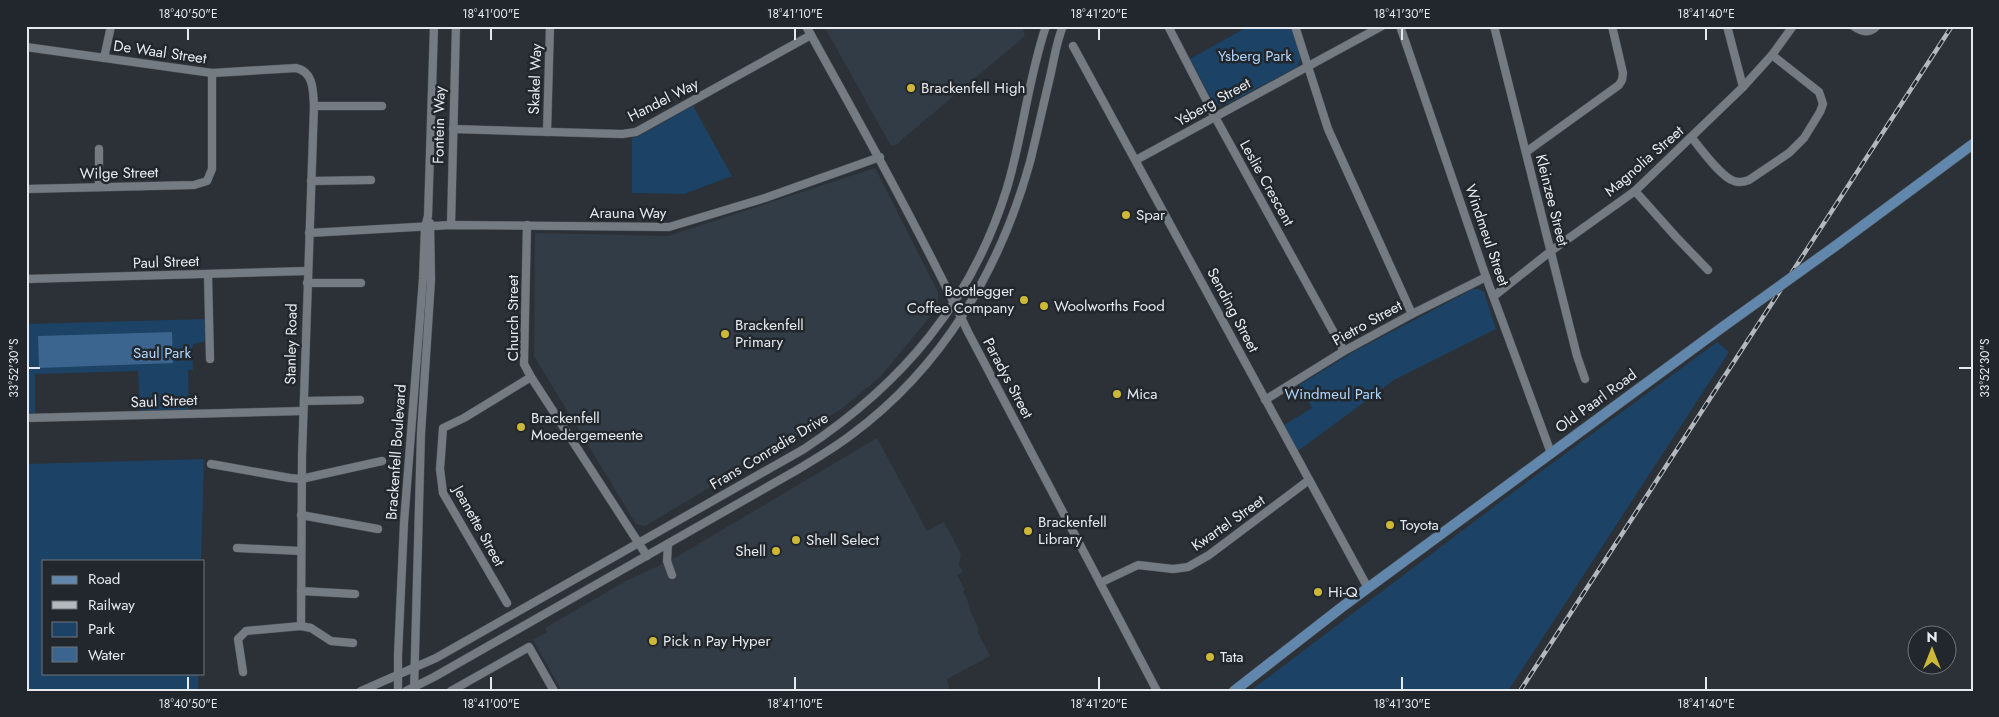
<svg xmlns="http://www.w3.org/2000/svg" width="1999" height="717" font-family="Jost,sans-serif">
  <style>
    .built { fill: #323c46 }
    .green { fill: #1c4266 }
    .water { fill: #3b658e }
    .lines { fill: none; stroke-linecap: round; stroke-linejoin: round }
    .minor-casing { stroke: #4a4f54; stroke-width: 9 }
    .major-casing { stroke: #4a4f54; stroke-width: 11 }
    .minor { stroke: #757b82; stroke-width: 8 }
    .major { stroke: #6187ad; stroke-width: 10 }
    .rail-casing { stroke: #b3b8bc; stroke-width: 4.5 }
    .rail { stroke: #21272c; stroke-width: 2.5; stroke-dasharray: 8; stroke-linecap: butt }
    .major-bridge-casing { stroke: #4a4f54; stroke-width: 11; stroke-linecap: butt }
    .major-bridge { stroke: #6187ad; stroke-width: 10 }
    .ticks { fill: none; stroke: #e6eaee; stroke-width: 2 }
    .poi-dot { fill: #ceb837; stroke: #21272c; stroke-width: 2 }
    .labels { text-anchor: middle; dominant-baseline: central; stroke-width: 5; stroke-linejoin: round; paint-order: stroke }
    .street-label { font-size: 15px; fill: #e6eaee; stroke: #21272c }
    .park-label { font-size: 15px; fill: #b0d6fd; stroke: #21272c }
    .poi-label { font-size: 15px; fill: #e6eaee; stroke: #21272c; text-anchor: start }
    .neatline { fill: none; stroke: #e6eaee; stroke-width: 2 }
    .ticks-label { font-size: 12px; text-anchor: middle; fill: #e6eaee }
  </style>
  <rect width="100%" height="100%" fill="#2b3137"/>
  <g class="built">
    <polygon points="824,26 1022,26 1025,36 900,141 900,143 891,146"/>
    <polygon points="875,168 938,292 938,303 934,312 880,377 840,410 645,526 636,524 534,356 535,233 668,236"/>
    <polygon points="877,438 927,531 944,522 961,554 959,565 963,572 957,575 965,590 963,591 968,602 970,611 979,629 977,631 990,656 947,679 950,691 562,691 533,640 547,632 545,628 626,581 673,559"/>
  </g>
  <g class="green">
    <path d="M1249,26H1291C1295,39 1306,55 1297,67L1227,104L1218,105L1212,100L1190,59Z"/>
    <polygon points="693,106 732,176 684,194 632,193 632,138 637,137"/>
    <polygon points="1473,289 1479,289 1484,292 1496,329 1394,380 1298,451 1284,425 1312,408 1299,385 1355,351"/>
    <polygon points="205,319 206,340 203,342 194,344 192,347 193,370 188,370 189,410 140,411 138,371 35,374 35,415 26,415 26,324"/>
    <polygon points="1717,342 1729,352 1508,691 1250,691 1516,490"/>
    <polygon points="204,459 201,561 44,561 44,673 198,673 198,691 26,691 26,464"/>
  </g>
  <polygon class="water" points="172,332 173,363 39,368 38,336"/>
  <g class="lines">
    <defs>
      <g id="minor">
        <path d="M806,26C862,127 918,227 968,332L1157,691"/>
        <polyline points="1168,26 1215,117 1344,351"/>
        <polyline points="1295,26 1328,129 1412,314"/>
        <polyline points="1400,26 1486,277 1551,453"/>
        <polyline points="1494,26 1577,356 1585,379"/>
        <polyline points="1727,26 1743,87"/>
        <path d="M1853,26C1862,32 1869,34 1877,26"/>
        <polyline points="1073,46 1368,588"/>
        <path d="M26,47L212,73L296,68C314,72 313,91 314,106L302,456L301,626"/>
        <polyline points="104,58 111,26"/>
        <polyline points="314,106 382,106"/>
        <polyline points="453,129 622,134 636,132 811,35"/>
        <polyline points="547,132 550,26"/>
        <path d="M1692,138C1701,149 1721,177 1734,181C1739,183 1744,182 1749,180L1789,153L1804,138L1820,112L1823,104L1819,92L1772,55"/>
        <polyline points="99,149 99,187"/>
        <polyline points="1526,152 1619,85 1622,80 1623,73 1612,26"/>
        <polyline points="1136,160 1382,26"/>
        <polyline points="311,181 371,180"/>
        <polyline points="26,189 194,185 207,181 212,169 212,73"/>
        <polyline points="1635,191 1677,238 1708,270"/>
        <polyline points="451,225 456,26"/>
        <polyline points="527,225 524,364 531,377 647,556"/>
        <polyline points="309,233 451,225 669,227 765,198 880,157"/>
        <polyline points="208,275 210,359"/>
        <polyline points="26,279 307,271"/>
        <polyline points="307,283 361,283"/>
        <polyline points="1494,296 1551,251 1635,191 1743,87 1772,55 1793,26"/>
        <polyline points="1265,400 1344,351 1412,314 1486,277"/>
        <polyline points="304,401 360,400"/>
        <polyline points="26,418 303,411"/>
        <polyline points="211,464 290,478 301,479 382,461"/>
        <polyline points="301,515 378,529"/>
        <polyline points="668,544 667,561 672,575"/>
        <polyline points="237,548 301,551"/>
        <polyline points="1100,583 1138,565 1173,569 1188,567 1209,555 1309,480"/>
        <polyline points="301,591 355,594"/>
        <polyline points="507,603 443,493 440,469 443,428 464,418 531,377"/>
        <polyline points="243,672 238,639 246,631 301,626 311,628 331,641 353,643"/>
        <path d="M361,691L436,658L804,449C902,384 972,302 1007,188C1023,135 1028,79 1046,26"/>
        <polyline points="398,691 398,655 404,523 423,279 425,227 428,216 434,26"/>
        <path d="M406,691L434,677L797,470C815,459 834,448 851,435C942,368 1000,270 1030,162C1037,134 1043,106 1050,77C1054,60 1056,43 1063,26"/>
        <polyline points="414,691 421,433 431,280 430,223"/>
        <polyline points="451,691 529,647 554,691"/>
      </g>
      <g id="major">
        <polyline points="1834,247 1973,144"/>
        <polyline points="1234,691 1342,607 1724,326"/>
      </g>
    </defs>
    <use href="#minor" class="minor-casing"/>
    <use href="#major" class="major-casing"/>
    <use href="#minor" class="minor"/>
    <use href="#major" class="major"/>
    <defs>
      <polyline id="rail" points="1520,691 1952,26"/>
    </defs>
    <use href="#rail" class="rail-casing"/>
    <use href="#rail" class="rail"/>
    <defs>
      <polyline id="major-bridge" points="1724,326 1834,247"/>
    </defs>
    <use href="#major-bridge" class="major-bridge-casing"/>
    <use href="#major-bridge" class="major-bridge"/>
  </g>
  <path class="ticks" d="M188,28V40M491,28V40M795,28V40M1099,28V40M1402,28V40M1706,28V40M28,368H40M1959,368H1972M188,677V690M491,677V690M795,677V690M1099,677V690M1402,677V690M1706,677V690"/>
  <g class="poi-dot">
    <circle cx="911" cy="88" r="5"/>
    <circle cx="1126" cy="215" r="5"/>
    <circle cx="1024" cy="300" r="5"/>
    <circle cx="1044" cy="306" r="5"/>
    <circle cx="725" cy="334" r="5"/>
    <circle cx="1117" cy="394" r="5"/>
    <circle cx="521" cy="427" r="5"/>
    <circle cx="1390" cy="525" r="5"/>
    <circle cx="1028" cy="531" r="5"/>
    <circle cx="796" cy="540" r="5"/>
    <circle cx="776" cy="551" r="5"/>
    <circle cx="1318" cy="592" r="5"/>
    <circle cx="653" cy="641" r="5"/>
    <circle cx="1210" cy="657" r="5"/>
  </g>
  <g class="labels">
    <g class="street-label">
      <text transform="translate(160 52) rotate(8)">De Waal Street</text>
      <text transform="translate(535 79) rotate(-88)">Skakel Way</text>
      <text transform="translate(663 100) rotate(-27)">Handel Way</text>
      <text transform="translate(1213 102) rotate(-29)">Ysberg Street</text>
      <text transform="translate(439 125) rotate(-89)">Fontein Way</text>
      <text transform="translate(1644 161) rotate(-41)">Magnolia Street</text>
      <text transform="translate(119 173) rotate(-1)">Wilge Street</text>
      <text transform="translate(1267 183) rotate(61)">Leslie Crescent</text>
      <text transform="translate(1552 200) rotate(76)">Kleinzee Street</text>
      <text x="628" y="213">Arauna Way</text>
      <text transform="translate(1487 235) rotate(71)">Windmeul Street</text>
      <text transform="translate(166 262) rotate(-2)">Paul Street</text>
      <text transform="translate(1233 310) rotate(62)">Sending Street</text>
      <text transform="translate(513 318) rotate(-90)">Church Street</text>
      <text transform="translate(1367 323) rotate(-29)">Pietro Street</text>
      <text transform="translate(291 344) rotate(-89)">Stanley Road</text>
      <text transform="translate(1008 378) rotate(62)">Paradys Street</text>
      <text transform="translate(164 401) rotate(-2)">Saul Street</text>
      <text transform="translate(1596 401) rotate(-36)">Old Paarl Road</text>
      <text transform="translate(769 451) rotate(-31)">Frans Conradie Drive</text>
      <text transform="translate(396 452) rotate(-86)">Brackenfell Boulevard</text>
      <text transform="translate(1228 523) rotate(-35)">Kwartel Street</text>
      <text transform="translate(479 526) rotate(61)">Jeanette Street</text>
    </g>
    <g class="park-label">
      <text x="1255" y="56">Ysberg Park</text>
      <text x="162" y="353">Saul Park</text>
      <text x="1333" y="394">Windmeul Park</text>
    </g>
    <g class="poi-label">
      <text x="921" y="88">Brackenfell High</text>
      <text x="1136" y="215">Spar</text>
      <text x="1014" y="291" text-anchor="end">Bootlegger<tspan x="1014" dy="17">Coffee Company</tspan></text>
      <text x="1054" y="306">Woolworths Food</text>
      <text x="735" y="325">Brackenfell<tspan x="735" dy="17">Primary</tspan></text>
      <text x="1127" y="394">Mica</text>
      <text x="531" y="418">Brackenfell<tspan x="531" dy="17">Moedergemeente</tspan></text>
      <text x="1038" y="522">Brackenfell<tspan x="1038" dy="17">Library</tspan></text>
      <text x="1400" y="525">Toyota</text>
      <text x="806" y="540">Shell Select</text>
      <text x="766" y="551" text-anchor="end">Shell</text>
      <text x="1328" y="592">Hi-Q</text>
      <text x="663" y="641">Pick n Pay Hyper</text>
      <text x="1220" y="657">Tata</text>
    </g>
  </g>
  <rect width="1999" height="717" fill="none" stroke="#21272c" stroke-width="55"/>
  <rect x="42" y="560" width="162" height="115" fill="#21272c" stroke="#70757a"/>
  <rect x="52" y="576" width="25" height="8" fill="#6187ad" stroke="#70757a"/>
  <text x="88" y="584" font-size="15" fill="#e6eaee">Road</text>
  <rect x="52" y="601" width="25" height="8" fill="#b3b8bc" stroke="#70757a"/>
  <text x="88" y="610" font-size="15" fill="#e6eaee">Railway</text>
  <rect x="52" y="622" width="25" height="15" fill="#1c4266" stroke="#70757a"/>
  <text x="88" y="634" font-size="15" fill="#e6eaee">Park</text>
  <rect x="52" y="647" width="25" height="15" fill="#3b658e" stroke="#70757a"/>
  <text x="88" y="660" font-size="15" fill="#e6eaee">Water</text>
  <g transform="translate(1932 650)"><circle r="24" fill="#21272c" stroke="#70757a"/>
  <path d="M0-4L9 19L0 12L-9 19Z" fill="#ceb837"/>
  <text y="-8" font-size="14" font-weight="bold" text-anchor="middle" fill="#e6eaee">N</text>
  </g>
  <rect x="28" y="28" width="1944" height="662" class="neatline"/>
  <g class="ticks-label">
    <text x="188" y="18">18°40'50"E</text>
    <text x="491" y="18">18°41'00"E</text>
    <text x="795" y="18">18°41'10"E</text>
    <text x="1099" y="18">18°41'20"E</text>
    <text x="1402" y="18">18°41'30"E</text>
    <text x="1706" y="18">18°41'40"E</text>
    <text transform="translate(14 368) rotate(-90)" y="4">33°52'30"S</text>
    <text transform="translate(1985 368) rotate(-90)" y="4">33°52'30"S</text>
    <text x="188" y="708">18°40'50"E</text>
    <text x="491" y="708">18°41'00"E</text>
    <text x="795" y="708">18°41'10"E</text>
    <text x="1099" y="708">18°41'20"E</text>
    <text x="1402" y="708">18°41'30"E</text>
    <text x="1706" y="708">18°41'40"E</text>
  </g>
</svg>
